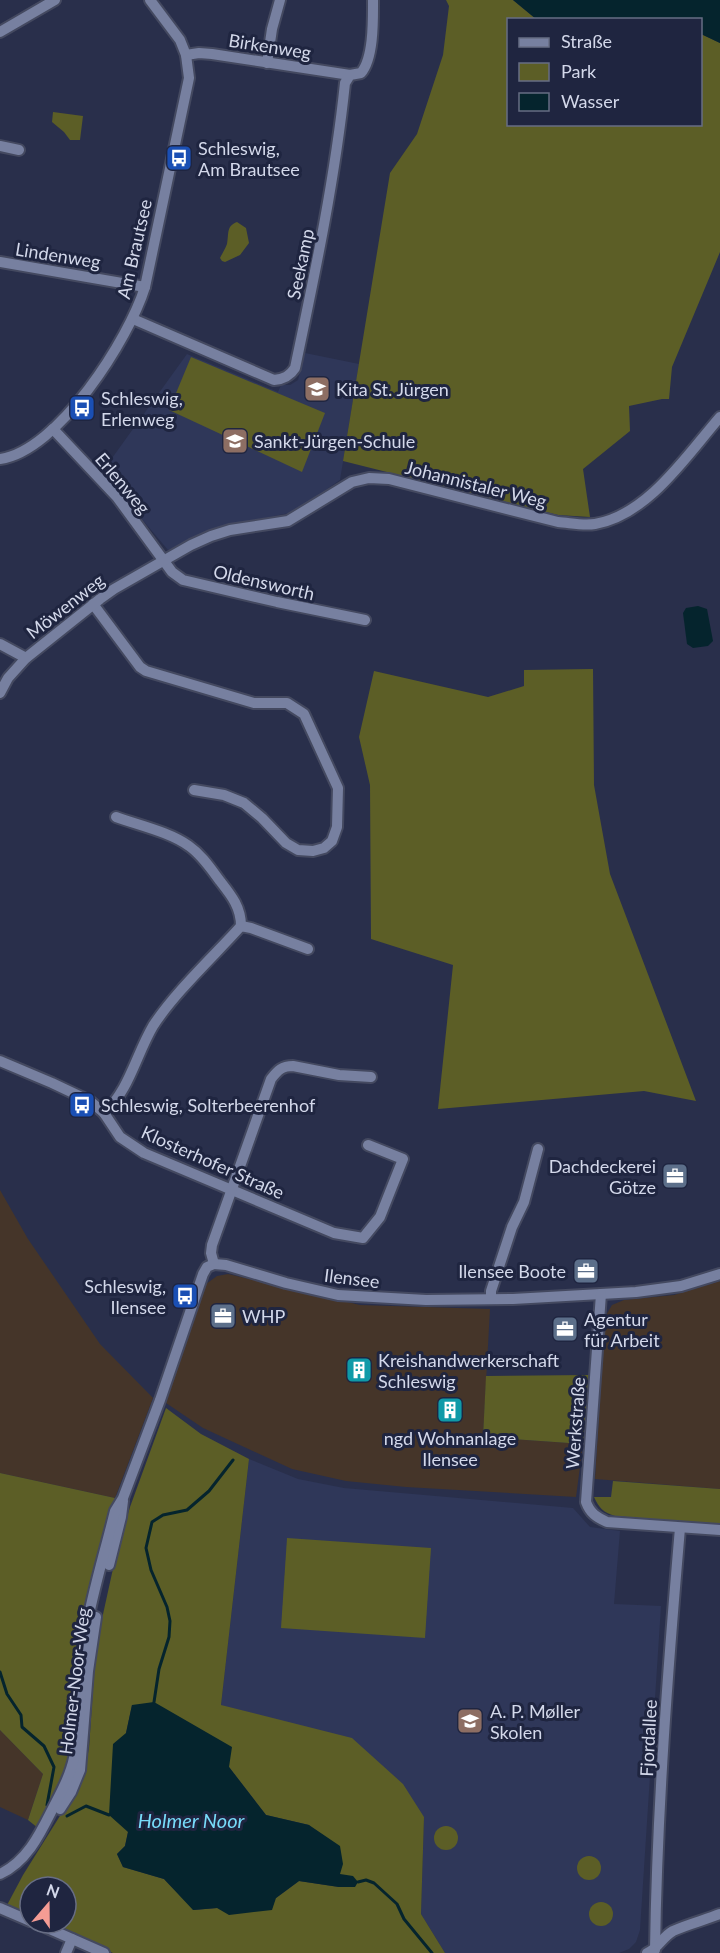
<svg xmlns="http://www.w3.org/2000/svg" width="720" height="1953" font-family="Lato,sans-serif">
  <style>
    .industrial { fill: #453529 }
    .built { fill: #2f3759 }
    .green { fill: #5c5e26; fill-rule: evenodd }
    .water { fill: #05242d }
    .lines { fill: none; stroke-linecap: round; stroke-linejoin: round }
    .stream { stroke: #05242d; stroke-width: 3 }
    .minor-casing { stroke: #444960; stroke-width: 14 }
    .minor { stroke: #7780a0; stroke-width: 10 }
    .labels { text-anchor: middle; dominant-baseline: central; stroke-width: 6; stroke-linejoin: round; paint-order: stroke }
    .street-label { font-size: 18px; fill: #d3d8ea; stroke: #1f2540 }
    .poi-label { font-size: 18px; fill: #d3d8ea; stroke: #1f2540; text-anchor: start }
    .water-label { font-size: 20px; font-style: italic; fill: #77dbf9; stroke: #1f2540 }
  </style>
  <rect width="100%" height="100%" fill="#292f4b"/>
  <g class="industrial">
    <polygon points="0,1190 28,1239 100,1344 153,1398 115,1498 0,1473"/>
    <polygon points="228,1274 360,1305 490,1309 483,1437 583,1444 576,1497 406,1487 346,1481 292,1469 203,1428 166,1403 172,1376 206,1284 217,1276"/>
    <polygon points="720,1281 720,1489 595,1479 605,1317 612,1305 624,1300 674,1295"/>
    <polygon points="0,1730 43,1774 28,1820 0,1807"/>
  </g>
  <g class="built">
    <polygon points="305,353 359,364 340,480 294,512 229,525 168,550 102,472 187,354 278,392 281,385 290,385 298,380"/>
    <polygon points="249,1459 298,1479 344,1488 573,1508 590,1527 620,1531 614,1604 661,1606 640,1930 636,1942 629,1949 619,1953 445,1953 421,1914 424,1817 221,1705"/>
  </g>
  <g class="green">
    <polygon points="446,0 513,0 536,19 508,20 508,124 700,124 701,34 720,43 720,252 672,367 669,399 662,399 629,406 630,431 583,469 590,517 558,515 343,461 390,173 417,134 443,55 449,6"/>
    <polygon points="53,112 83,116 80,140 70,140 64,132 52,122"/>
    <path d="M237,222L246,228L249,243L240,255L225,262L222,261L220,258C222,254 225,249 227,244C229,234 226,226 237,222Z"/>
    <polygon points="191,357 325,413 302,472 169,410"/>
    <polygon points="593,669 594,785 610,874 696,1101 644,1091 438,1109 453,965 371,939 370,785 359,737 374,671 488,697 524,686 524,670"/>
    <polygon points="589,1375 583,1444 483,1437 486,1376"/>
    <path d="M166,1408L201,1434L249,1459L221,1705L352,1738L403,1784L424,1817L421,1914L445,1953H113L44,1923H66V1887H30V1917L6,1907L23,1875L78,1787L85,1769L89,1748L95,1659L100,1628L116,1555L130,1507ZM132,1705L229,1767L266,1815L309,1825L340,1875L339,1887L299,1881L276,1898L217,1908L194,1910L164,1879L123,1867L117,1854L125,1846L128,1832L126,1733Z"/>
    <polygon points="0,1473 115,1498 83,1615 76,1658 74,1708 69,1768 38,1828 28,1820 43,1774 0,1730"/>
    <path d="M613,1481L720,1489V1525L615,1516C603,1512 599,1508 594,1497H611Z"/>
    <polygon points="287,1538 431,1548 425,1638 281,1628"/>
    <circle cx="446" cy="1838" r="12"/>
    <circle cx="589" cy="1868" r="12"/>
    <circle cx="601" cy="1914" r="12"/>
  </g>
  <g class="water">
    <polygon points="513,0 720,0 720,43 701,34 700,20 536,19"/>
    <polygon points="698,606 707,609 713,641 708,646 693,648 687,644 683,613 686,608"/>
    <polygon points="154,1702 232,1747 229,1767 266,1815 309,1825 340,1846 343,1864 340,1874 353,1876 358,1882 355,1887 339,1887 299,1881 276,1898 272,1910 229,1915 217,1908 193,1910 164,1879 123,1867 117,1854 125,1846 128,1832 109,1815 113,1744 126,1733 132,1705"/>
  </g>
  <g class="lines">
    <g class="stream">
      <polyline points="0,1672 7,1694 21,1715 22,1727 44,1746 54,1767 47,1805"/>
      <polyline points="154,1702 159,1669 169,1637 170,1621 167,1607 151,1570 146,1548 152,1522 163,1515 187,1510 209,1491 233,1460"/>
      <polyline points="67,1816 86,1806 109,1815"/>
      <polyline points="358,1882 366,1880 374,1883 397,1904 404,1919 432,1953"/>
    </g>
    <defs>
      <g id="minor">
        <polyline points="0,32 55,0"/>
        <polyline points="186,55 199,53 212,54 350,75"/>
        <polyline points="267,63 272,29 280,0"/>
        <polyline points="0,146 19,150"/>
        <polyline points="0,262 145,287"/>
        <path d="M133,319L274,380C284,379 290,376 295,368C315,273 335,179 345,83L350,75L361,73C374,58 373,19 373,0"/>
        <polyline points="53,429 117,497 172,572 183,580 277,602 365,620"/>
        <path d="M0,459C58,451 129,339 145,287L189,78L186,55L180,40L150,0"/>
        <polyline points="93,604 140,667 146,671 254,703 287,703 304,714 338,788 337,827 332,841 324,848 313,851 298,850 286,843 262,818 244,803 224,795 194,790"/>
        <polyline points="0,644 26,658"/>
        <path d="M0,693L8,678L26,658L100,599L114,589L191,545L211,536L230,530L288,521L352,482L369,478L389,479L558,522C571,523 583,526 595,524C648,515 687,455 720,417"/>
        <path d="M116,817C138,825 170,832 189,846C202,855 211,869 220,881C231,895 241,907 241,926"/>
        <polyline points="0,1061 52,1083 90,1101 104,1113 120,1137 144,1153 334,1233 363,1238 380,1217 403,1159 368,1145"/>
        <path d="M104,1113C129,1091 136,1055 153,1026C175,992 214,956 241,926L251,928L308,949"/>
        <polyline points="214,1264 226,1265 286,1283 338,1295 426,1300 513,1299 636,1292 681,1286 720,1274"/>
        <path d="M214,1264L211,1253L212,1245L271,1079C278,1070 282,1066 293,1066L339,1075L371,1077"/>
        <path d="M601,1294L586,1502C590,1513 596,1517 607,1522L720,1530"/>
        <polyline points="491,1299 491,1291 512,1227 524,1202 538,1149"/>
        <polyline points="109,1565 121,1517 123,1501"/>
        <polyline points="60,1809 71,1792 80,1770 88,1671 96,1617"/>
        <path d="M0,1874C26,1862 39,1836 51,1812C60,1794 70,1777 74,1758C83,1718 78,1675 85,1635C92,1593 105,1552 115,1511L123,1498L160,1400L203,1274L207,1267L214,1264"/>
        <polyline points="0,1908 30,1921"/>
        <polyline points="36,1923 104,1953"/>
        <path d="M655,1950C657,1809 668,1668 680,1528"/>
        <polyline points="66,1953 72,1939"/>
        <path d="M647,1953C659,1948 662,1937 673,1931C688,1924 705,1920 720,1914"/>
      </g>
    </defs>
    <use href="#minor" class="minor-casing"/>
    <use href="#minor" class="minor"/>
  </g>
  <defs>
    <symbol id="bus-square" viewBox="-11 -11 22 22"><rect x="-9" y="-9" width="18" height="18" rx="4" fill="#1a4fb4" stroke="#1f2540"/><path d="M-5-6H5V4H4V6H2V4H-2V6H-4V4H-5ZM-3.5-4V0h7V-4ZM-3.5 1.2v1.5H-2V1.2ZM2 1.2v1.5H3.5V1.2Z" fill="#fff"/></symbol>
    <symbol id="school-square" viewBox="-11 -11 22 22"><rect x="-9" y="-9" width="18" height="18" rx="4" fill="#8d6e63" stroke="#1f2540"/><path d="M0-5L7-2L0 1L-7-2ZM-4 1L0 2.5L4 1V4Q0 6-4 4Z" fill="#fff"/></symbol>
    <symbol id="office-square" viewBox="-11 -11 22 22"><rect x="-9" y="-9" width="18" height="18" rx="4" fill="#5c6f8a" stroke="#1f2540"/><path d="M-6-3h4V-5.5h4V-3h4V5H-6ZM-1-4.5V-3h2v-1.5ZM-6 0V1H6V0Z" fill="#fff"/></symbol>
    <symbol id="building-square" viewBox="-11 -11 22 22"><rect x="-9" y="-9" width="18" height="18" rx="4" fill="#0f9aa8" stroke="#1f2540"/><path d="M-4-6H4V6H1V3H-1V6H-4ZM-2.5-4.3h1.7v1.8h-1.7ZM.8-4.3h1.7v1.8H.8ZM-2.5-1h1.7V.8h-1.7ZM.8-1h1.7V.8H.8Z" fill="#fff"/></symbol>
  </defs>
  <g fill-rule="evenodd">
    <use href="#bus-square" x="164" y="143" width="30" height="30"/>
    <use href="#school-square" x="302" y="374" width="30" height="30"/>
    <use href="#bus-square" x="67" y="393" width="30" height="30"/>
    <use href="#school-square" x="220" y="426" width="30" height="30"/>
    <use href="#bus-square" x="67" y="1090" width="30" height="30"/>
    <use href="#office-square" x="660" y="1161" width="30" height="30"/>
    <use href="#office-square" x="571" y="1256" width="30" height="30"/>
    <use href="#bus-square" x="170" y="1281" width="30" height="30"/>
    <use href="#office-square" x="208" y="1301" width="30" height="30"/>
    <use href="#office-square" x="550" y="1314" width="30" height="30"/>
    <use href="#building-square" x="344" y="1355" width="30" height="30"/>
    <use href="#building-square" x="435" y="1395" width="30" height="30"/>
    <use href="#school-square" x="455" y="1706" width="30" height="30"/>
  </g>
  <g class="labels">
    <g class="street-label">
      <text transform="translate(270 46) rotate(9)">Birkenweg</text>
      <text transform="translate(134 249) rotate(-77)">Am Brautsee</text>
      <text transform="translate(58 255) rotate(9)">Lindenweg</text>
      <text transform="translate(300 264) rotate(-78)">Seekamp</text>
      <text transform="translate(123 483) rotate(50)">Erlenweg</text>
      <text transform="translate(476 484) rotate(14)">Johannistaler Weg</text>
      <text transform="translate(264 582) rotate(13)">Oldensworth</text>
      <text transform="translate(65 606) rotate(-38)">Möwenweg</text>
      <text transform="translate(213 1162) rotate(24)">Klosterhofer Straße</text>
      <text transform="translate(352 1278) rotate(7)">Ilensee</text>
      <text transform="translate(575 1423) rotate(-86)">Werkstraße</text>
      <text transform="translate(74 1681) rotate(-83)">Holmer-Noor-Weg</text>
      <text transform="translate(648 1738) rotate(-87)">Fjordallee</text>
    </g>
    <g class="poi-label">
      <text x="198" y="148">Schleswig,<tspan x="198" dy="21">Am Brautsee</tspan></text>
      <text x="336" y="389">Kita St. Jürgen</text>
      <text x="101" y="398">Schleswig,<tspan x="101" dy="21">Erlenweg</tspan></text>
      <text x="254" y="441">Sankt-Jürgen-Schule</text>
      <text x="101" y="1105">Schleswig, Solterbeerenhof</text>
      <text x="656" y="1166" text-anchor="end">Dachdeckerei<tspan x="656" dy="21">Götze</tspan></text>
      <text x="566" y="1271" text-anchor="end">Ilensee Boote</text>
      <text x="166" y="1286" text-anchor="end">Schleswig,<tspan x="166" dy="21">Ilensee</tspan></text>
      <text x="242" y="1316">WHP</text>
      <text x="584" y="1319">Agentur<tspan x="584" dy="21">für Arbeit</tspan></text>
      <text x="378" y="1360">Kreishandwerkerschaft<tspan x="378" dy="21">Schleswig</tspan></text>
      <text x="450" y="1438" text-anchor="middle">ngd Wohnanlage<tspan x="450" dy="21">Ilensee</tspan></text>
      <text x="490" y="1711">A. P. Møller<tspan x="490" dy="21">Skolen</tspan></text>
    </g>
    <g class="water-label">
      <text x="191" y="1820">Holmer Noor</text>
    </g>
  </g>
  <rect x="507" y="18" width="195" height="108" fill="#1f2540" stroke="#676d84" stroke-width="1.5"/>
  <rect x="519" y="38" width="30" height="9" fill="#7780a0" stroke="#676d84" stroke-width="1.5"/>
  <text x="561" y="48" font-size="18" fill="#d3d8ea">Straße</text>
  <rect x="519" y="63" width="30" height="18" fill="#5c5e26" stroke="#676d84" stroke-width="1.5"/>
  <text x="561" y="78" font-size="18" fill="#d3d8ea">Park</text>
  <rect x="519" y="93" width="30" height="18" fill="#05242d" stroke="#676d84" stroke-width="1.5"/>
  <text x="561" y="108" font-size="18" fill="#d3d8ea">Wasser</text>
  <g transform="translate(48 1905) rotate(20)"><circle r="28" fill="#1f2540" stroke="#676d84" stroke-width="1.5"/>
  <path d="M0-4.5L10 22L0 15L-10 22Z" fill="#f59c94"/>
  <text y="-9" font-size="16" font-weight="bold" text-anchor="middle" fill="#d3d8ea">N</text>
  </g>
</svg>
